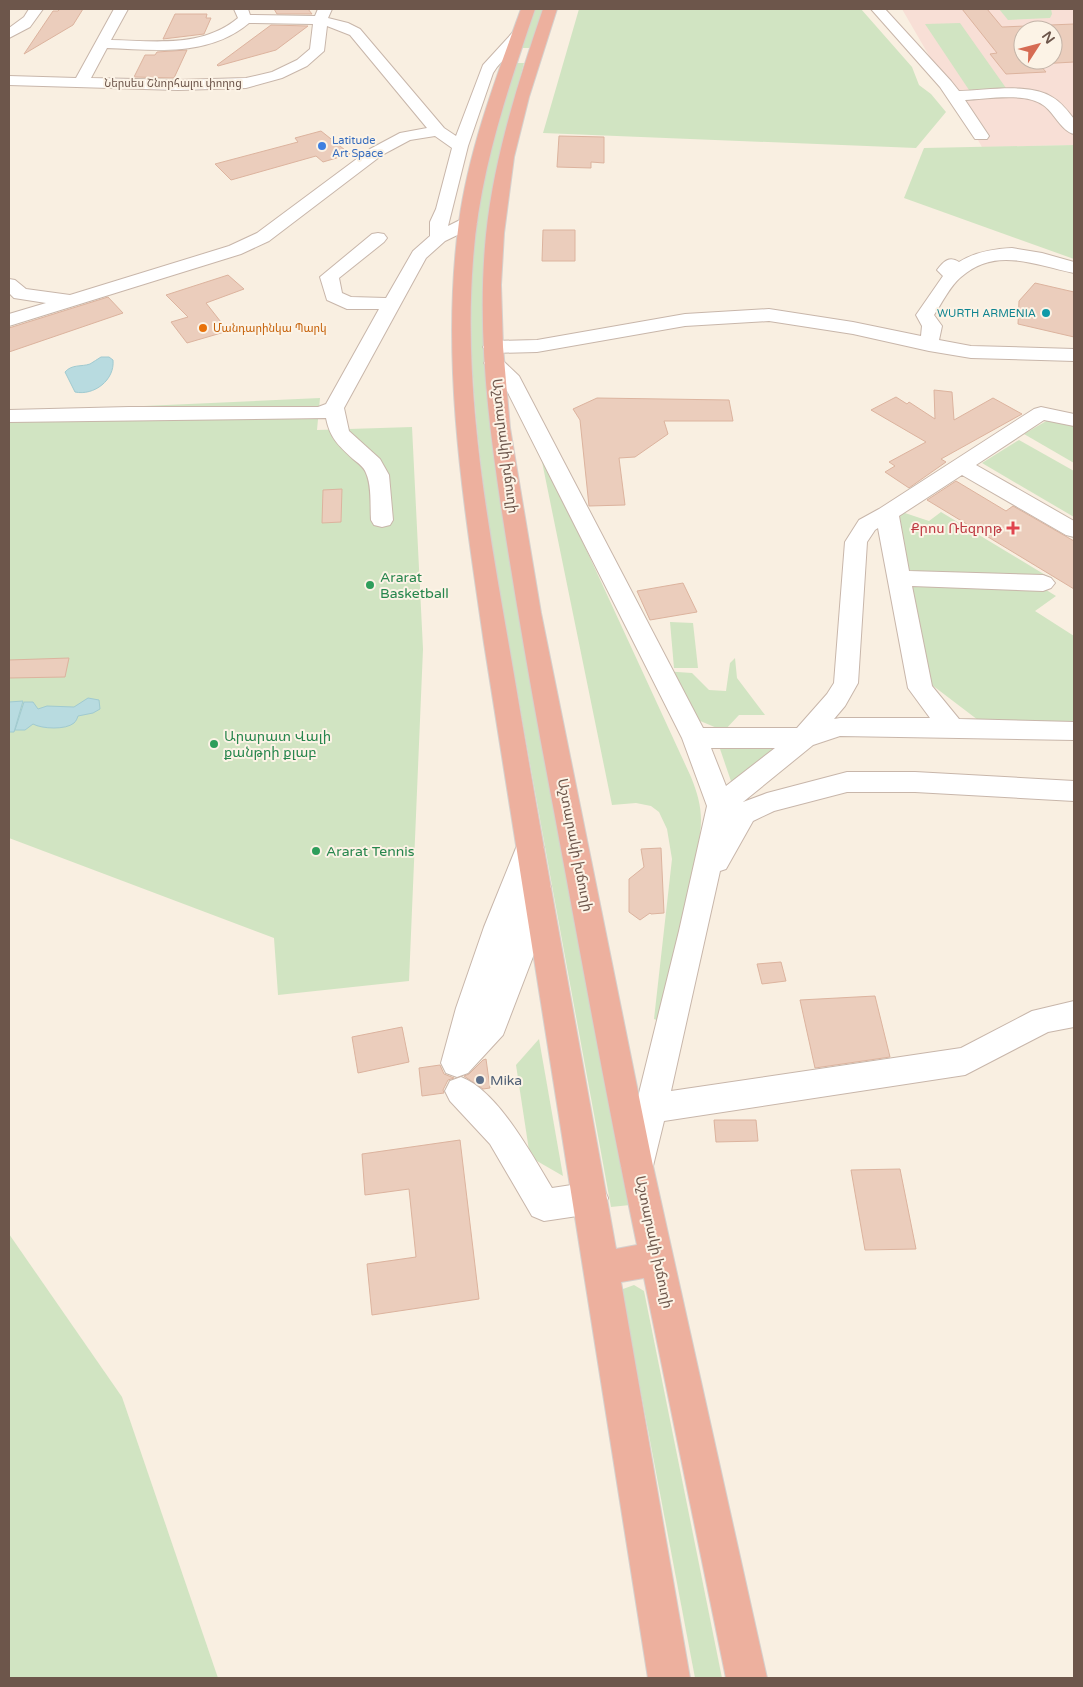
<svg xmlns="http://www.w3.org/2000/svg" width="1083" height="1687" font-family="'Varela Round','Noto Sans Armenian',sans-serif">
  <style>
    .commercial { fill: #f8dfd6; fill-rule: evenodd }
    .green { fill: #d1e4c2 }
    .water { fill: #b8dbe0; stroke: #a0cad0 }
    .building { fill: #ebcdbc; stroke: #dcb39e; fill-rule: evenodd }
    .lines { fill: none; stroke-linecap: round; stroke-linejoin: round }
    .minor-casing { stroke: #c8b6aa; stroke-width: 2 }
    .highway-casing { stroke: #d6d0cd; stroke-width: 2 }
    .minor { fill: #fff; fill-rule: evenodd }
    .highway { fill: #edb09e; fill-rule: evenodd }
    .shop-dot { fill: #3f7fe0; stroke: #fcf3e6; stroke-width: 2 }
    .culture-dot { fill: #0f9aa8; stroke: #fcf3e6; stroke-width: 2 }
    .food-dot { fill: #e8710a; stroke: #fcf3e6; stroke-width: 2 }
    .health-dot { fill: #e0444e; stroke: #fcf3e6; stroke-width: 2 }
    .leisure-dot { fill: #2e9e5b; stroke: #fcf3e6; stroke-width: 2 }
    .service-dot { fill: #5c6f8a; stroke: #fcf3e6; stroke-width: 2 }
    .labels { text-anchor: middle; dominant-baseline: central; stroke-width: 4; stroke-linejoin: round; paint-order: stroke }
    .far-street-label { font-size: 11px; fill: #6d564b; stroke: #fcf3e6 }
    .far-shop-label { font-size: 11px; fill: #366cbe; stroke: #fcf3e6; text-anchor: start }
    .far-culture-label { font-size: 11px; fill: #0d838f; stroke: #fcf3e6; text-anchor: end }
    .far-food-label { font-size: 11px; fill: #c56008; stroke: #fcf3e6; text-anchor: start }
    .street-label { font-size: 14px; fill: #6d564b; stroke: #fcf3e6 }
    .health-label { font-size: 14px; fill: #be3a42; stroke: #fcf3e6; text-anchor: end }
    .leisure-label { font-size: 14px; fill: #27864d; stroke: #fcf3e6; text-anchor: start }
    .service-label { font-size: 14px; fill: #4e5e75; stroke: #fcf3e6; text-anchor: start }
  </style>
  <rect width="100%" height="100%" fill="#f9efe1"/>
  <path class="commercial" d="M902,9H1074V145L982,147ZM1023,30H1053V60H1023Z"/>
  <g class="green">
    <polygon points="535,9 544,9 530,48 521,48"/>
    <polygon points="579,9 861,9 912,67 919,85 931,94 946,112 916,148 543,133"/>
    <polygon points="999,9 1051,9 1052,14 1050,18 1008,20"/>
    <polygon points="960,23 1006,88 969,90 925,24"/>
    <path d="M515,63H524L499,157L491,201L485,286L630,1205L611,1207C580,1037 548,867 518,696C492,545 460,388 475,233C481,174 499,119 515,63Z"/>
    <polygon points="1074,145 1074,259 904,198 924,148"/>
    <polygon points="320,398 317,430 412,427 423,649 409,981 278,995 274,938 9,838 9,412"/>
    <polygon points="1048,420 1074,426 1074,463 1024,434"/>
    <polygon points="1019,440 1074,471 1074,517 982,463"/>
    <path d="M539,447L691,777C699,797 703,812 700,834L667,1012L659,1021L654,1019L672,859L667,829L659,812L651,806L636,803L612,805Z"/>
    <polygon points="902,512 929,521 941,512 1047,576 922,573 909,570 906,566 898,517"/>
    <polygon points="914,586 1043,588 1056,596 1035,611 1074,636 1074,723 978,720 932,685 911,590"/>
    <polygon points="670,622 693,623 698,668 674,668"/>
    <polygon points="735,658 737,678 765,715 739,715 724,731 686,715 663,671 692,673 709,690 726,691 730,663"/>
    <polygon points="719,746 779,746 732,784"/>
    <polygon points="539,1039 563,1176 530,1157 516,1065"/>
    <polygon points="9,1234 122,1397 218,1678 9,1678"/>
    <polygon points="634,1285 644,1291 722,1678 695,1678 622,1293 623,1289"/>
  </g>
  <g class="water">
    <path d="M101,357H109L113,360C115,380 94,396 75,392L65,372C72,364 81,367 90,364C94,362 97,359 101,357Z"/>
    <path d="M88,698L99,700L100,709L93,713L78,716C77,719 76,721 74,723C66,730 42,729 33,724L25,730H15L24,702H33L38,709L47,706L74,707Z"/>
    <polygon points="23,701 14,732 9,732 9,702"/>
  </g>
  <g class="building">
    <polygon points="60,9 83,9 73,25 24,54 53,11 58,11"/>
    <polygon points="274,9 308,9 312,14 277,14"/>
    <path d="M962,9H987L1002,27L1074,24V62L1039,64L1046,72L1006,74L990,54L997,53ZM1023,30H1053V60H1023Z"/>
    <polygon points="175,14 207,14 206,18 211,18 204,34 163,39"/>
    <polygon points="271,25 308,26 276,50 218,66 217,65"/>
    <polygon points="187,50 174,78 134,77 145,55 155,55 157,52"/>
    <polygon points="321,131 350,154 323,162 316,156 231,180 215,164 298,142 295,138"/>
    <polygon points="559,136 604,137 604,163 591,162 591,168 557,167"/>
    <polygon points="543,230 575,230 575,261 542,261"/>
    <polygon points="228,275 244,289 206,303 228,331 187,343 171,322 188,317 166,295"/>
    <polygon points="1035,283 1074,292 1074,337 1018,324 1019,301"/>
    <polygon points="108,297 123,313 9,352 9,328"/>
    <polygon points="934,390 952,392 954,420 993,398 1022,414 941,459 946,462 909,488 885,472 895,466 889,462 926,442 871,410 896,397 907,404 909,402 935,419"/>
    <polygon points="597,398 729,400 733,421 664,421 668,434 635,457 619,458 625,505 589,506 580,420 573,409"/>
    <polygon points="956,481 1006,511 1013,506 1074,541 1074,589 927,500"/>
    <polygon points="342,489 341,522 322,523 323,490"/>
    <polygon points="683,583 697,612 650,620 637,591"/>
    <polygon points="69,658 65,677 9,678 9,660"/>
    <polygon points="661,848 664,913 651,914 650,913 640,920 629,912 629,879 644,867 641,849"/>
    <polygon points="781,962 786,981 762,984 757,964"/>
    <polygon points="875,996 890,1057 815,1068 800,1000"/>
    <polygon points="402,1027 409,1062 358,1073 352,1037"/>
    <polygon points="486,1059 490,1088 483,1089 464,1076 469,1074 483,1060"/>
    <polygon points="440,1065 444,1074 454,1078 448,1080 443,1090 444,1093 422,1096 419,1068"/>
    <polygon points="714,1120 756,1120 758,1141 716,1142"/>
    <polygon points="460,1140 479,1299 372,1315 367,1264 416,1257 409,1189 365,1195 362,1154"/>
    <polygon points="900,1169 916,1249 865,1250 851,1170"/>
  </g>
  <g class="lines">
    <defs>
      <g id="minor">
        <polygon points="29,9 43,9 30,27 9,38 9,28 24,17"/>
        <path d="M114,9H128L111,40C155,41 202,48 238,18L234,9H248L250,15L315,16L318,9H332L328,18L348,23L360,29L444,128L456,136L483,65L514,31H524L526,34L497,67L493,73L468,146L448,226L462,219L468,218L474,219L477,223L474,227L445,241L426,258L344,408L349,431L380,459L389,475L393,520L390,525L382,527L374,525L371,520C370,506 372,486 366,473C364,467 358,463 353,459C338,445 330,438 326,418L9,422V410L129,407H318L326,404L379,309H347L327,300L320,277L372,234L378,233L384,234L387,238L384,242L339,278L342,293L351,297L386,298L413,251L430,236V222L436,209L452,148L435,136L410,140L382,155L269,241L241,254L9,326V314L46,303L14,298L9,293V279L15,280L26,289L70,295L229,246L257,233L370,149L400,133L427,128L350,35L327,26L324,51L307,66L282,78L246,88L178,90L9,85V76L76,78ZM249,23L313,24L310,49L297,60L272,72L246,78L178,80L91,78L107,48C155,50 209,57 249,23Z"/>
        <path d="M871,9H885L951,81L959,91C985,91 1029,82 1052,97C1061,102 1068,111 1074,119V134C1061,131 1054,112 1043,105C1026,92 985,99 965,100L989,136L987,139H975L940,87Z"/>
        <path d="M1012,248L1042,253L1074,262V273C1035,265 996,246 961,277C950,286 942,303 934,315L942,326L939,340L971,346L1074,349V361L971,358L929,351L853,334L769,321L685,326L537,352L493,353L486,351L483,347L486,343L493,341L537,340L685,314L769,309L853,322L921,336L922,326L916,315L943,276L937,270C943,262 949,255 959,262C975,252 993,249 1012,248Z"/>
        <path d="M494,357L501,359L519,376L703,728H797L827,694L834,683L845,542L859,520L879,509L1034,409L1041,407L1074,414V426L1044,420L976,465L1074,521V537L1066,535L962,475L899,516L909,571L1043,575L1051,578L1055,583L1051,588L1043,591L912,586L932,686L959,719L1074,722V740L840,736L813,745L743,802L767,793L847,772H915L1074,781V801L915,792H847L774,811L753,821L726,869L720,871L671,1091L961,1048L1032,1011L1074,1001V1027L1048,1032L965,1075L664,1121L653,1166L649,1177L637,1181L625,1177L621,1166L679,931L707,806L682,738L501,379L484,363L487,359ZM878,528L908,688L930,718H840L834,719L845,706L858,683L867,542L875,530ZM711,748H775L726,786Z"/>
        <polygon points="530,837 540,840 544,848 532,877 537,876 547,879 551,887 539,941 503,1035 468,1073 457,1077 446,1073 441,1063 456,1008 484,927 516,848 520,840"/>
        <path d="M461,1077C498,1091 532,1155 552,1188L591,1182L603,1187L608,1198L603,1209L591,1214L544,1221L532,1216L490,1144L450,1101L445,1091L450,1081Z"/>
      </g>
      <path id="highway" d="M521,9H535C507,91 479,173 473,260C462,399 491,540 514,675C546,867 582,1058 616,1249L637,1245C602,1078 573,910 541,742C527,666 514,589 502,512C488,420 477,328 486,235C494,157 518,83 543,9H557L529,97L514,157L504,233L501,285L503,347L510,428L541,613L653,1166L767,1678H726L644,1278L621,1282L690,1678H648L484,643C464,504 440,362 459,222C469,149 496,78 521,9Z"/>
    </defs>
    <use href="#minor" class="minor-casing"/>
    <use href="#highway" class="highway-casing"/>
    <use href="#minor" class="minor"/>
    <use href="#highway" class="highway"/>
  </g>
  <circle class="shop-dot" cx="322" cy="146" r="5"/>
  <circle class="culture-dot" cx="1046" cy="313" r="5"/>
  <circle class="food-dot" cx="203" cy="328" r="5"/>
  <path class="health-dot" d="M1010.5 520.5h5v5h5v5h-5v5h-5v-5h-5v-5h5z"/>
  <g class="leisure-dot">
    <circle cx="370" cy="585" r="5"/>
    <circle cx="214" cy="744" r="5"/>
    <circle cx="316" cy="851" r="5"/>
  </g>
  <circle class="service-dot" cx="480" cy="1080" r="5"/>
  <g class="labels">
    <g class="far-street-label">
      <text x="173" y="83">Ներսես Շնորհալու փողոց</text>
    </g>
    <g class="far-shop-label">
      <text x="332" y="140">Latitude<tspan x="332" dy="13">Art Space</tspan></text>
    </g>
    <g class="far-culture-label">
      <text x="1036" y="313">WURTH ARMENIA</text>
    </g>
    <g class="far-food-label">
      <text x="213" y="328">Մանդարինկա Պարկ</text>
    </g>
    <g class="street-label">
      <text transform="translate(505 446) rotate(83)">Աշտարակի խճուղի</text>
      <text transform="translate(575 845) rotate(79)">Աշտարակի խճուղի</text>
      <text transform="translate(654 1242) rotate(78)">Աշտարակի խճուղի</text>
    </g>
    <g class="health-label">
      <text x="1002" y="528">Քրոս Ռեզորթ</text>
    </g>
    <g class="leisure-label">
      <text x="380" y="577">Ararat<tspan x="380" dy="16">Basketball</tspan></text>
      <text x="224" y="736">Արարատ Վալի<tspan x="224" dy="16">քանթրի քլաբ</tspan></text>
      <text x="326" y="851">Ararat Tennis</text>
    </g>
    <g class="service-label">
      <text x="490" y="1080">Mika</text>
    </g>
  </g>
  <rect width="1083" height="1687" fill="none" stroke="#6d564b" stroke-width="20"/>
  <g transform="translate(1038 45) rotate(54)"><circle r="24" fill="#fcf3e6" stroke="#c3b4a8"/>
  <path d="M0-4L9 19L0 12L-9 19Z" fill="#d66b53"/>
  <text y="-8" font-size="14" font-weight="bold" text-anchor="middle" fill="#6d564b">N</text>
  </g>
</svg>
